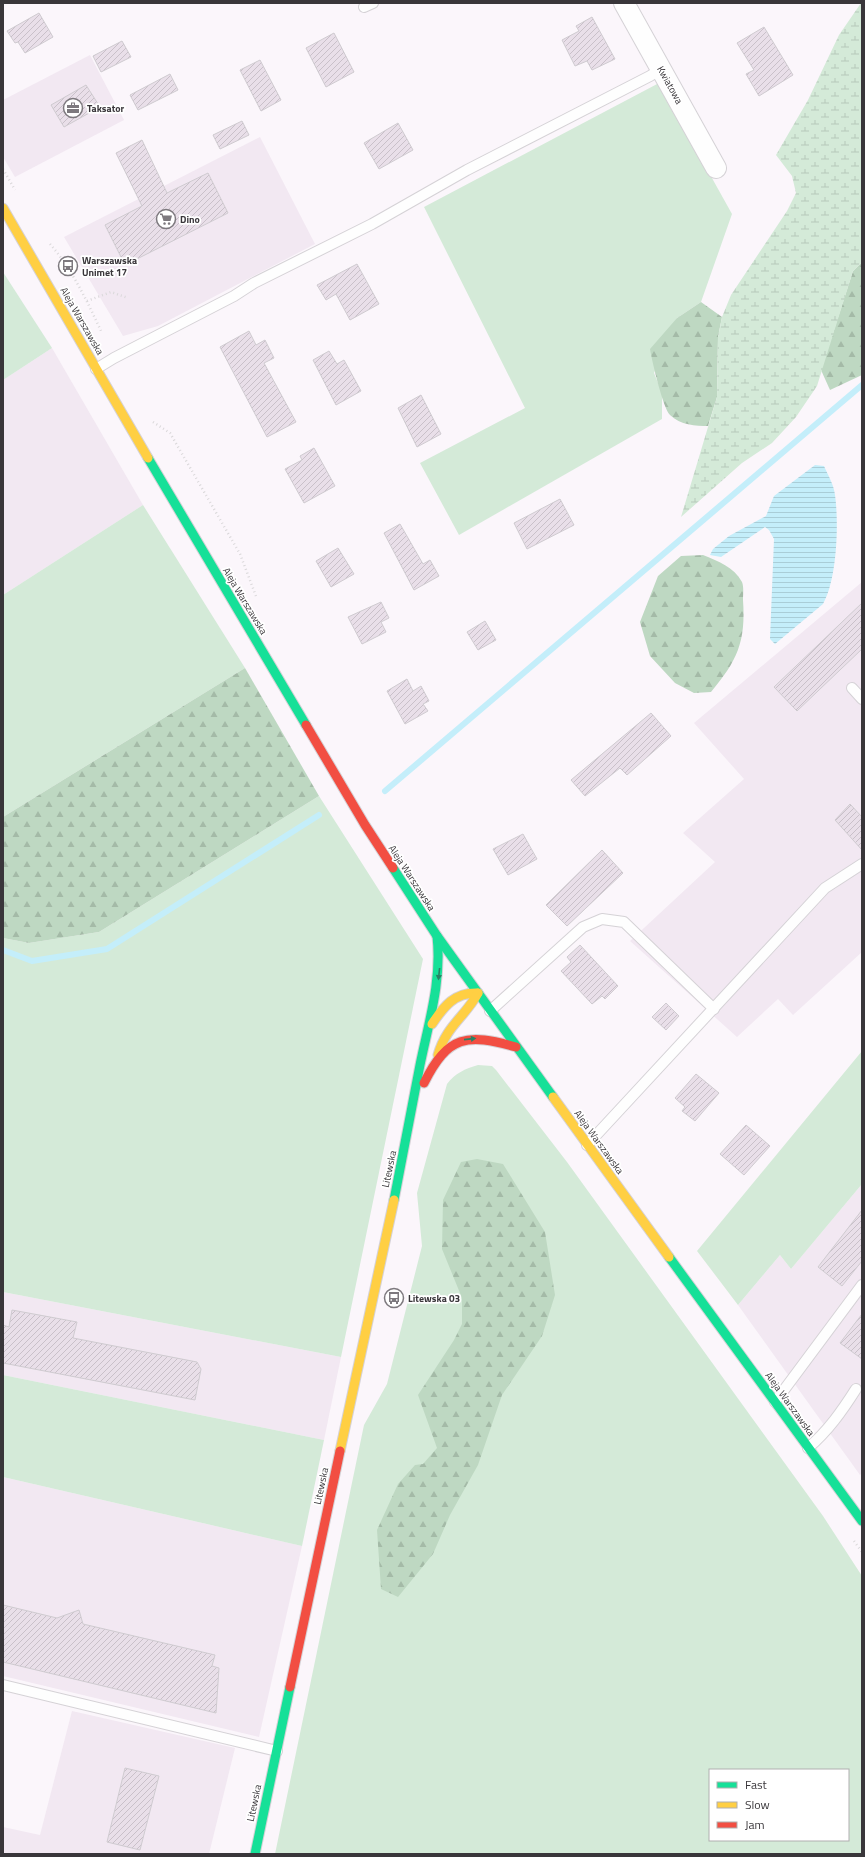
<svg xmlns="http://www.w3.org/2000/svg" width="865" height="1857" font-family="'Titillium Web',sans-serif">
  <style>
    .built { fill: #f2e8f2 }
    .grass { fill: #d4ead8; fill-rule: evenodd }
    .forest { fill: url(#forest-firs) }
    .wetland { fill: url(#wetland-marsh) }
    .water { fill: url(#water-rules) }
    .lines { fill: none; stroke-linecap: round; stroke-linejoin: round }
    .stream { stroke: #c4eefa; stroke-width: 6 }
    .building { fill: url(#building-hatch); stroke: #cfcbd0 }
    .lane-casing { stroke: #d5d2d6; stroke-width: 12 }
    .street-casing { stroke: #d5d2d6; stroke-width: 22 }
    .fast-casing { stroke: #d5d2d6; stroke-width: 11 }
    .slow-casing { stroke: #d5d2d6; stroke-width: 11 }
    .jam-casing { stroke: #d5d2d6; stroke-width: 11 }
    .path { stroke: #dad8da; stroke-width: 2.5; stroke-dasharray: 1 3; stroke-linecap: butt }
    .lane { stroke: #fefefe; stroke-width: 10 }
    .street { stroke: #fefefe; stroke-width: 20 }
    .fast { stroke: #16e098; stroke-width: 9 }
    .slow { stroke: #ffcf43; stroke-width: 9 }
    .jam { stroke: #f24e42; stroke-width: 9 }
    .oneway { fill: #298264 }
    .labels { text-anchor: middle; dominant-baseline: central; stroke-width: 3.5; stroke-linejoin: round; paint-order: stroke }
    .street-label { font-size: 10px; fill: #39363a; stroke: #fff }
    .poi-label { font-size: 10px; font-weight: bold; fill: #39363a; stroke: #fff; text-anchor: start }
  </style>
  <defs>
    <pattern id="forest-firs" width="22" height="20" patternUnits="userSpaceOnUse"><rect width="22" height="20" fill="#bed8c2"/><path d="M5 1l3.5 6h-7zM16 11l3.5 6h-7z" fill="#a4baa7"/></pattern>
    <pattern id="wetland-marsh" width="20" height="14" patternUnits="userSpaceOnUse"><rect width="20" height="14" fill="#d4ead8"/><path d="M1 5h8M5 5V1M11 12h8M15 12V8" fill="none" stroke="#b7c9ba"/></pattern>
    <pattern id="water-rules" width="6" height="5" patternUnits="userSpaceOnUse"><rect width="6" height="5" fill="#c4eefa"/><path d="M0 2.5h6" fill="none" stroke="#a9cdd7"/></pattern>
    <pattern id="building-hatch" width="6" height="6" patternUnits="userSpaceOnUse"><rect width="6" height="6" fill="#e9dfe9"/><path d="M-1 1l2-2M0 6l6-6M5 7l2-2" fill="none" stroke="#c9c0c9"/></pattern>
  </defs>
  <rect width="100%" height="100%" fill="#fbf6fb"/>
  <g class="built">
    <polygon points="90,55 124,120 15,177 3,157 3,100"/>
    <polygon points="260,137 315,244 158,326 123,336 64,237"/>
    <polygon points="52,348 143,505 3,595 3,380"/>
    <polygon points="862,582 862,952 793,1015 778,999 737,1037 630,941 715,862 683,833 744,779 694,723"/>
    <polygon points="862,1184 862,1473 860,1475 738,1305 780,1255 791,1269"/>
    <polygon points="3,1292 341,1357 324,1440 3,1375"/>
    <polygon points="3,1477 302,1546 259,1737 3,1676"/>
    <polygon points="72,1711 235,1748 209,1854 3,1854 3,1827 40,1835"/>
  </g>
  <g class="grass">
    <polygon points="659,83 732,214 701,302 677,318 654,373 662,393 662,419 459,535 420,463 525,408 424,207"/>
    <polygon points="3,272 52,348 3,380"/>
    <polygon points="143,505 245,668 3,817 3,595"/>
    <polygon points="319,796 423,959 341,1357 3,1292 3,938 29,943 99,932"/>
    <polygon points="862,1051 862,1184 791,1269 780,1255 738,1305 697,1251"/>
    <path d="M478,1065L492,1066L496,1070L567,1162L823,1516L862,1576V1854H275L364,1425L387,1384L422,1246L417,1193L447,1084C455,1073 465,1069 478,1065ZM710,1770H848V1840H710Z"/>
    <polygon points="3,1375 324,1440 302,1546 3,1477"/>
  </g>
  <g class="forest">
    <polygon points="862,262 862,375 830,390 821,370 853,271"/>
    <path d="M701,302L722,317L718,337L717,397L708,426C696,426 680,425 670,415C663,408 652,361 650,349L677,318Z"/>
    <path d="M703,555C718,561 734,567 742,582C744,587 743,595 743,600C746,642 737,661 711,692L694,693L675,683L650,656L640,622L658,576L681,556Z"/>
    <polygon points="245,668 319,796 99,932 29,943 3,938 3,817"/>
    <polygon points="477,1159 503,1164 545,1232 555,1295 542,1336 502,1395 478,1465 450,1515 433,1554 398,1597 381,1589 377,1530 398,1484 415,1465 423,1464 437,1448 418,1395 454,1340 462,1324 462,1298 442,1249 443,1200 461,1162"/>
  </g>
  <polygon class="wetland" points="861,3 862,262 853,271 817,386 796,417 772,443 742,463 681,517 717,397 718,337 722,317 731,295 787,211 796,193 792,176 776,155 808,100 839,35"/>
  <path class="water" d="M815,465L824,466C828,475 834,485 835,495C839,523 837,580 823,604L775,644L770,639L774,539L769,530L765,527L721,557L710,555L713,549L729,536L766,516L774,496Z"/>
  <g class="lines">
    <g class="stream">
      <polyline points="385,791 862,385"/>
      <polyline points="3,950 32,961 107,949 319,815"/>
    </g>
  </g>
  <g class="building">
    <polygon points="39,13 53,37 25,53 18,42 15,43 7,31"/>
    <polygon points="592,17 615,59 592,70 587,61 575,66 562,40 579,31 576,26"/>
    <polygon points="764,27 793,75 759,96 746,74 754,70 737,43"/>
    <polygon points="334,33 354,72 326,87 306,48"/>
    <polygon points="122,41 131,57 101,72 93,56"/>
    <polygon points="260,60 281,100 261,111 240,70"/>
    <polygon points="170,74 178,90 138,110 130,95"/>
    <polygon points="86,85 100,107 64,127 51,105"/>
    <polygon points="242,121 249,135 220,149 213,135"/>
    <polygon points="398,123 413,150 379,169 364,143"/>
    <polygon points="142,140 167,193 208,173 228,213 125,265 105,225 142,206 116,153"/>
    <polygon points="357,264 379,304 350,320 336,294 326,300 317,285"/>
    <polygon points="249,331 256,345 265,340 274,358 264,363 296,422 267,437 220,347"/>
    <polygon points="329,351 337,364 344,360 361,391 336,405 313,360"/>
    <polygon points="421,395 441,434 417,447 398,408"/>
    <polygon points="314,448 335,486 304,503 285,469 302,460 300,456"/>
    <polygon points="560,499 574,525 527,549 514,523"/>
    <polygon points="400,524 423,564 430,560 439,576 414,590 384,533"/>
    <polygon points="338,548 354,574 331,587 316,561"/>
    <polygon points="381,602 389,618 381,622 386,632 362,644 348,617"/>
    <polygon points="862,603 862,649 797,711 774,687"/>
    <polygon points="485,621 496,640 478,650 467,632"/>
    <polygon points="407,679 413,691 421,686 429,701 423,704 428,711 405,724 387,691"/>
    <polygon points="651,713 671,736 627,775 620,768 585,796 571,780"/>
    <polygon points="850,804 862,817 862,850 835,820"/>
    <polygon points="523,834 537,859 508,875 493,849"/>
    <polygon points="602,850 623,873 567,926 546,905"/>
    <polygon points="580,945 618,986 605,999 602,996 592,1004 561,971 571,962 567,957"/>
    <polygon points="666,1003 679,1016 666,1030 652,1017"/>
    <polygon points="696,1074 719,1093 695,1121 682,1111 685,1107 675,1098"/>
    <polygon points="746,1125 770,1146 744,1175 720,1154"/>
    <polygon points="862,1210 862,1261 842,1286 818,1267"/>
    <polygon points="12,1310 77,1322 73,1338 197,1362 201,1369 195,1400 3,1363 3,1325 9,1327"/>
    <polygon points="862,1314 862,1359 840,1343"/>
    <polygon points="3,1605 57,1618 79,1610 83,1624 215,1655 212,1666 219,1668 216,1713 3,1662"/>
    <polygon points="125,1768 159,1776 140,1850 107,1842"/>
  </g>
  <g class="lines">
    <defs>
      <g id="lane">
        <polyline points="364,7 373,3"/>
        <polyline points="96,369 114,358 234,296 254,283 372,224 467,170 650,76 661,69"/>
        <polyline points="852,688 862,699"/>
        <polyline points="490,1011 583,927 602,919 624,922 714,1009"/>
        <polyline points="587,1145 825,888 862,864"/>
        <polyline points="775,1402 862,1285"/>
        <path d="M808,1448C828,1431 842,1411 856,1389"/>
        <polyline points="3,1685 277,1751"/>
      </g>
      <polyline id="street" points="624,3 716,168"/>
      <g id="fast">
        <polyline points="148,458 306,725"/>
        <polyline points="393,868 437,936 553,1097"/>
        <path d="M394,1200C403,1155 411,1110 420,1065C429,1021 442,981 437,936"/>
        <polyline points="669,1257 862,1521"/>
        <polyline points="255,1854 290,1687"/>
      </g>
      <g id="slow">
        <polyline points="3,208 148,458"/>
        <path d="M432,1024C444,1006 455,992 478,993"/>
        <path d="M438,1055C446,1026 465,1017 478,993"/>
        <polyline points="553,1097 669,1257"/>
        <polyline points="340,1451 394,1200"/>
      </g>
      <g id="jam">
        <polyline points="306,725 365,825 393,868"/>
        <path d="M424,1083C448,1035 467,1033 516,1047"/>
        <polyline points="290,1687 340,1451"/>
      </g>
    </defs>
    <use href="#lane" class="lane-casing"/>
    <use href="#street" class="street-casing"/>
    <use href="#fast" class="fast-casing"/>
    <use href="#slow" class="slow-casing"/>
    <use href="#jam" class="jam-casing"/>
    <g class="path">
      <polyline points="3,169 15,190"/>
      <path d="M50,244C72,269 87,301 101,331"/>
      <polyline points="87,301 111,292 128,298"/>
      <polyline points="153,422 170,433 240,554 256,596"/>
      <polyline points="854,1541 862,1552"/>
    </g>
    <use href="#lane" class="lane"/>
    <use href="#street" class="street"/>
    <use href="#fast" class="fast"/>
    <use href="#slow" class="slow"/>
    <use href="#jam" class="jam"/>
  </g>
  <defs><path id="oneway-solid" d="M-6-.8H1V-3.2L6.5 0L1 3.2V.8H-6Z"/></defs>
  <g class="oneway">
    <use href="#oneway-solid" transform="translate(439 974) rotate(96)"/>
    <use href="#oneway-solid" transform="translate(470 1039) rotate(-6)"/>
  </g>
  <defs>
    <symbol id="office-ring" viewBox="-11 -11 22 22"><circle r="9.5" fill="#fff" stroke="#7d797e" stroke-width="1.5"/><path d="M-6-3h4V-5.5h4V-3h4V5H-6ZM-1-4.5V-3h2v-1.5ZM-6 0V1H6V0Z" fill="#7d797e"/></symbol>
    <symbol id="supermarket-ring" viewBox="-11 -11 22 22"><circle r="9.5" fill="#fff" stroke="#7d797e" stroke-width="1.5"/><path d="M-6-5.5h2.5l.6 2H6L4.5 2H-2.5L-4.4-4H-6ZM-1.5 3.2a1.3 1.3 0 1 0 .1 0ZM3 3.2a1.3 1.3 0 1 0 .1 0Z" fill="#7d797e"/></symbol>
    <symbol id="bus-ring" viewBox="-11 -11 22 22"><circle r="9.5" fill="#fff" stroke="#7d797e" stroke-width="1.5"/><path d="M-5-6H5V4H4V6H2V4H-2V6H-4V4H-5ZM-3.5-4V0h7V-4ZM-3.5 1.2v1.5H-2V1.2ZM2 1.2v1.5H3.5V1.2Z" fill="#7d797e"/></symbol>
  </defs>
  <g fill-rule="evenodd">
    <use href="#office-ring" x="62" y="97" width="22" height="22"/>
    <use href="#supermarket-ring" x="155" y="208" width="22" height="22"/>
    <use href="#bus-ring" x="57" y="255" width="22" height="22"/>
    <use href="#bus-ring" x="383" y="1287" width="22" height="22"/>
  </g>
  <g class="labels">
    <g class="street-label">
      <text transform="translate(670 85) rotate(61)">Kwiatowa</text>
      <text transform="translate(82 321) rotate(60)">Aleja Warszawska</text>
      <text transform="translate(245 601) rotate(59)">Aleja Warszawska</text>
      <text transform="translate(412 878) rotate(57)">Aleja Warszawska</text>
      <text transform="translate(599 1142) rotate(54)">Aleja Warszawska</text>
      <text transform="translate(389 1169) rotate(-78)">Litewska</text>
      <text transform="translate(790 1404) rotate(54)">Aleja Warszawska</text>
      <text transform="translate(321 1486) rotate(-78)">Litewska</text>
      <text transform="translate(254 1803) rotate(-78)">Litewska</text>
    </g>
    <g class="poi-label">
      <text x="87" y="108">Taksator</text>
      <text x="180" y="219">Dino</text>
      <text x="82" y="260">Warszawska<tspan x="82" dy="12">Unimet 17</tspan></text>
      <text x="408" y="1298">Litewska 03</text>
    </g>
  </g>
  <rect width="865" height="1857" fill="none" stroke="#39363a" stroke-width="8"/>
  <rect x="709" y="1769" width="140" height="72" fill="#ffffff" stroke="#b0afb0"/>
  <rect x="717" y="1782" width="20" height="6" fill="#16e098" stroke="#b0afb0"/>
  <text x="745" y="1789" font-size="12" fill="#39363a">Fast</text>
  <rect x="717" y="1802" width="20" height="6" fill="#ffcf43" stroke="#b0afb0"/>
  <text x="745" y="1809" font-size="12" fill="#39363a">Slow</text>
  <rect x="717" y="1822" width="20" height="6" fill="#f24e42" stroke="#b0afb0"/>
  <text x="745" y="1829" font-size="12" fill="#39363a">Jam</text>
</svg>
